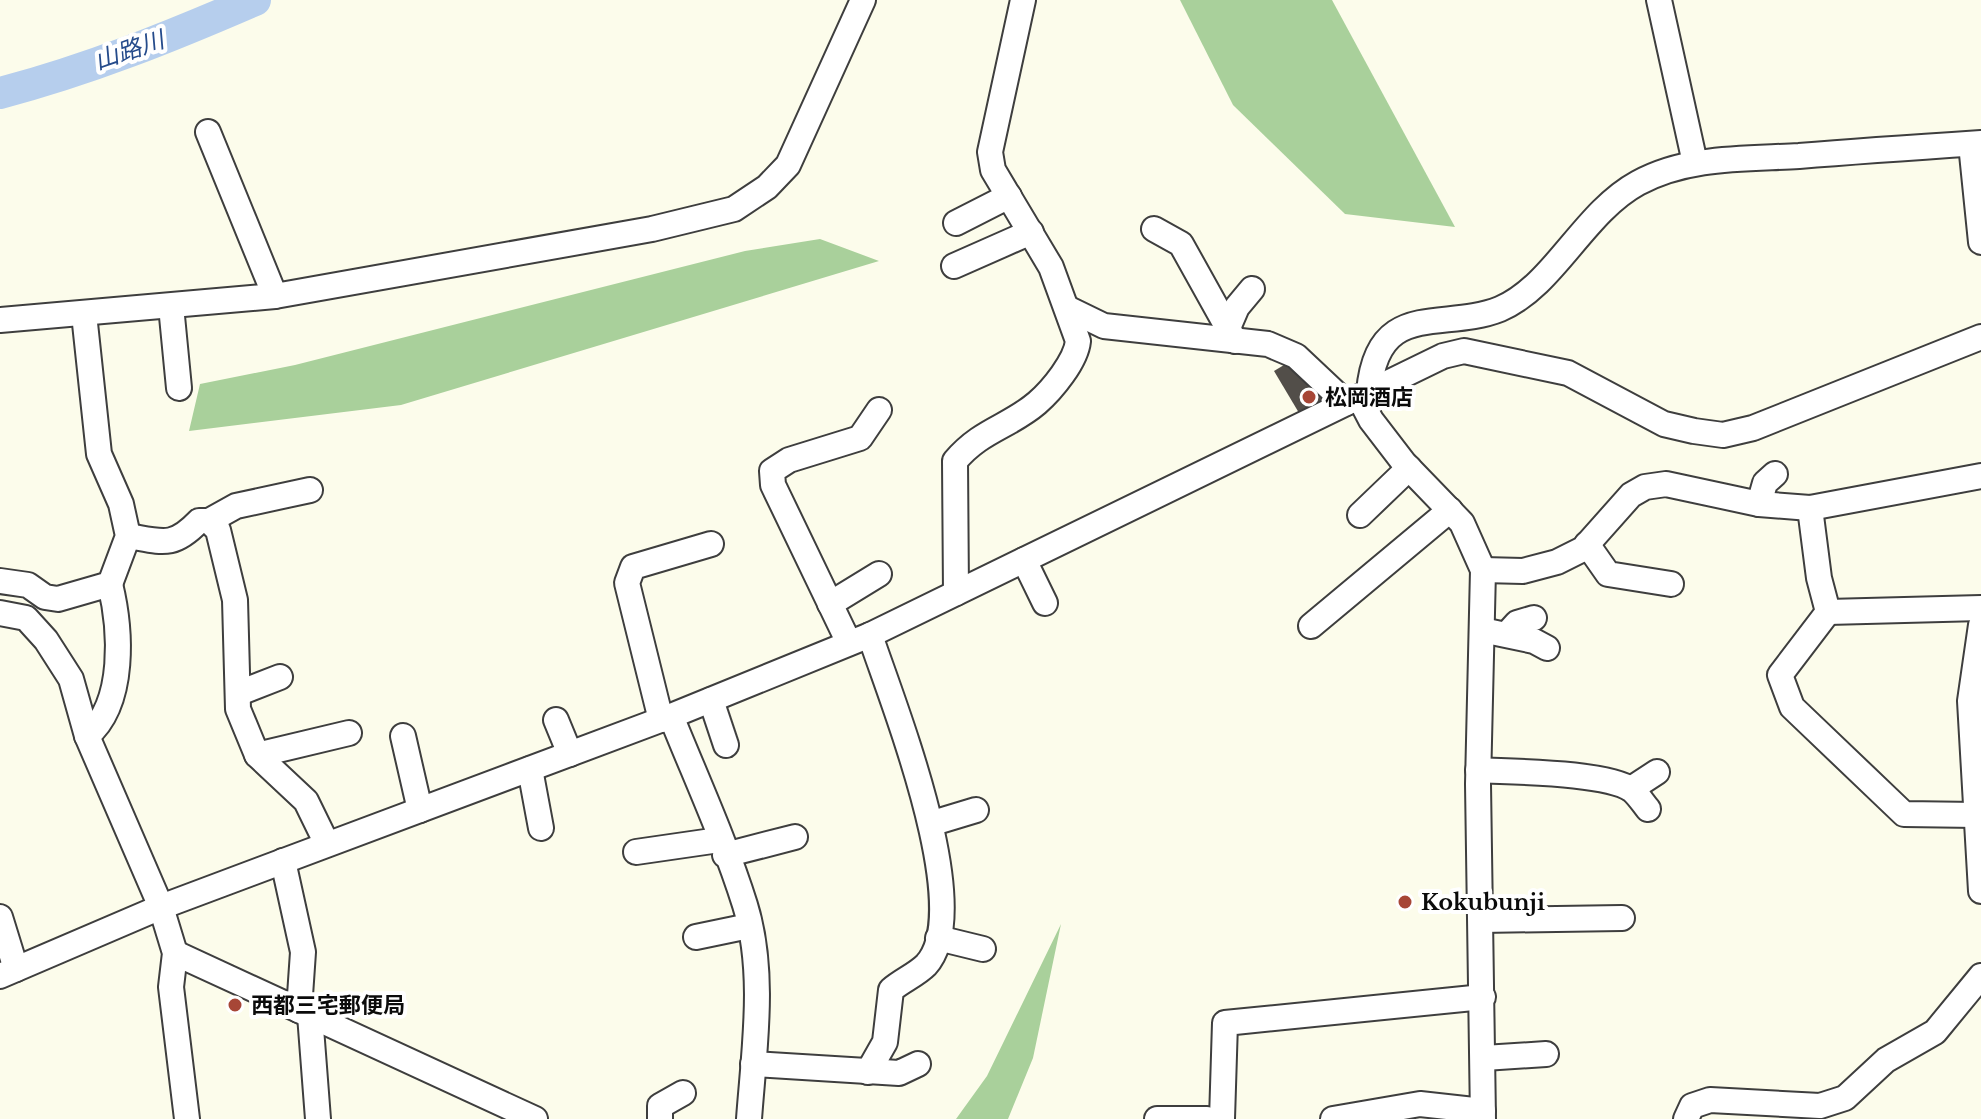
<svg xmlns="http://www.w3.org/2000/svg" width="1981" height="1119" font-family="'Libre Baskerville','Noto Sans JP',serif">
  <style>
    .forest { fill: #a9d09b }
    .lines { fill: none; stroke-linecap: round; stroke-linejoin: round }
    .river { stroke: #b6ceed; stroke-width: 32 }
    .building { fill: #524e49 }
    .minor-casing { stroke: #3e3e3e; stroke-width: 28 }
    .minor { stroke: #fff; stroke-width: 24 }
    .poi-dot { fill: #a74636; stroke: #fff; stroke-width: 3 }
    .labels { text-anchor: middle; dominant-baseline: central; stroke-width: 8; stroke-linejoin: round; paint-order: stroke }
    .poi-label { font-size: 22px; font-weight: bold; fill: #0b0b0b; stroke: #fff; text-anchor: start }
    .water-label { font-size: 24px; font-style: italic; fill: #254b8b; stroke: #fff }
  </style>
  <rect width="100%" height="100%" fill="#fcfceb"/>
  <g class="forest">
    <polygon points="1180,0 1332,0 1455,227 1345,214 1233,105"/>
    <polygon points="820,239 879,261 401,405 189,431 200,384 295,365 745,251"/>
    <polygon points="1061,924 1033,1058 1008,1119 956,1119 987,1076"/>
  </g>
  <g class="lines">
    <path class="river" d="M0,93C88,70 172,36 255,0"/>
  </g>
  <polygon class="building" points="1289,362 1308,374 1326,404 1302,418 1274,371"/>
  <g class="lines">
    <defs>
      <g id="minor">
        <polyline points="1659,0 1695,163"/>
        <polyline points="208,132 275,296"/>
        <polyline points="1971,144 1981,242"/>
        <polyline points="956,223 1009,196"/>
        <polyline points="1154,229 1181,244 1235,341"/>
        <polyline points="954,266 1031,232"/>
        <polyline points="171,306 179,388"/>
        <polyline points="1067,308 1104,326 1268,344 1296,356 1346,403"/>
        <polyline points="0,320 275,296 652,229 734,209 767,187 788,165 863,0"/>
        <polyline points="1228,328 1237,307 1252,289"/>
        <path d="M1369,392C1377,298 1443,332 1500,309C1554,286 1583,213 1638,183C1687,156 1746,159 1799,156C1860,151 1920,147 1981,143"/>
        <polyline points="1359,397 1371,420 1404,463 1462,523 1483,570 1478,784 1483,1119"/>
        <polyline points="1759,504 1765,483 1775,474"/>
        <polyline points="1810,508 1819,578 1828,612 1780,675 1792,707 1904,814 1977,815"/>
        <polyline points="1360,515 1409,468"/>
        <polyline points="209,521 236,506 310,490"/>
        <path d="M128,536C163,542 173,548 199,521H209L218,530L235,600L238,709L257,755L306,801L327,844"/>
        <polyline points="1587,544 1608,574 1671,584"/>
        <polyline points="1024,560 1045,603"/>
        <polyline points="1483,570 1523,571 1557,562 1583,549 1631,495 1645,487 1666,484 1759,504 1810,508 1981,476"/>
        <polyline points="0,581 28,585 45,597 58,599 110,584 128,536 121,504 99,454 84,314"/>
        <path d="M956,593L955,461C981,430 1009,427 1037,403C1052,390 1076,361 1078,341L1051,267L993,170L990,152L1023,0"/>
        <polyline points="830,604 879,574"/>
        <polyline points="1828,612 1981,608"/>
        <polyline points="0,613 26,618 46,640 71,679 87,736 161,907 175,953 171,987 187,1119"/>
        <polyline points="1981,625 1970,701 1981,891"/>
        <polyline points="1311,626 1450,510"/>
        <polyline points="1482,630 1534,641 1547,648"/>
        <polyline points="1507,634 1517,623 1534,618"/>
        <polyline points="849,643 773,485 772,471 789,460 860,438 879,410"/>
        <polyline points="239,693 280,677"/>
        <polyline points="711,700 726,745"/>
        <path d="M671,716C696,778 725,841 745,905C766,972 754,1050 749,1119"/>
        <polyline points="556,720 570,754"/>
        <polyline points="661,720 627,583 633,567 711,544"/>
        <path d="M87,736C126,703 121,629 110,584"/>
        <polyline points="403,736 420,810"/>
        <polyline points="257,755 349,733"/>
        <polyline points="530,769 541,828"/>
        <path d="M1478,770C1512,772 1607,772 1632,790C1638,795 1643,803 1648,809"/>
        <polyline points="1631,789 1657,772"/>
        <polyline points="933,823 976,810"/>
        <polyline points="636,852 719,840"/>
        <polyline points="725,855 795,837"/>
        <polyline points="283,861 303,952 299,1010"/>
        <polyline points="0,917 16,969"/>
        <polyline points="1481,920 1622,918"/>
        <polyline points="696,937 749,926"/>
        <polyline points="938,938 983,949"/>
        <polyline points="175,953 535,1119"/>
        <polyline points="0,976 161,907 671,716 870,635 1443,356 1464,351 1568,373 1664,424 1694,431 1723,435 1753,428 1981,337"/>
        <polyline points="310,1015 318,1119"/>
        <polyline points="1484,1058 1546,1054"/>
        <polyline points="753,1064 899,1073 918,1064"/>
        <path d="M868,1072L885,1042L891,990C901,981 916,975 926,965C977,910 891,699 870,635"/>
        <polyline points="660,1119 660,1106 683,1093"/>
        <polyline points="1157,1119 1207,1119"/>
        <polyline points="1222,1119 1225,1023 1483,997"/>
        <polyline points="1333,1119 1420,1104 1483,1111"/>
        <polyline points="1686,1119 1692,1106 1710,1100 1820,1106 1845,1098 1886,1060 1935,1032 1981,976"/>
      </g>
    </defs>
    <use href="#minor" class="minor-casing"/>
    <use href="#minor" class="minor"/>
  </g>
  <g class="poi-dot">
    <circle cx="1309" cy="397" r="8"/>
    <circle cx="1405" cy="902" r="8"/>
    <circle cx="235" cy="1005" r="8"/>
  </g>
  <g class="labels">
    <g class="poi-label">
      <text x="1325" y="397">松岡酒店</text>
      <text x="1421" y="902">Kokubunji</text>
      <text x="251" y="1005">西都三宅郵便局</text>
    </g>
    <g class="water-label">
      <text transform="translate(129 50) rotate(-19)">山路川</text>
    </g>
  </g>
</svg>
